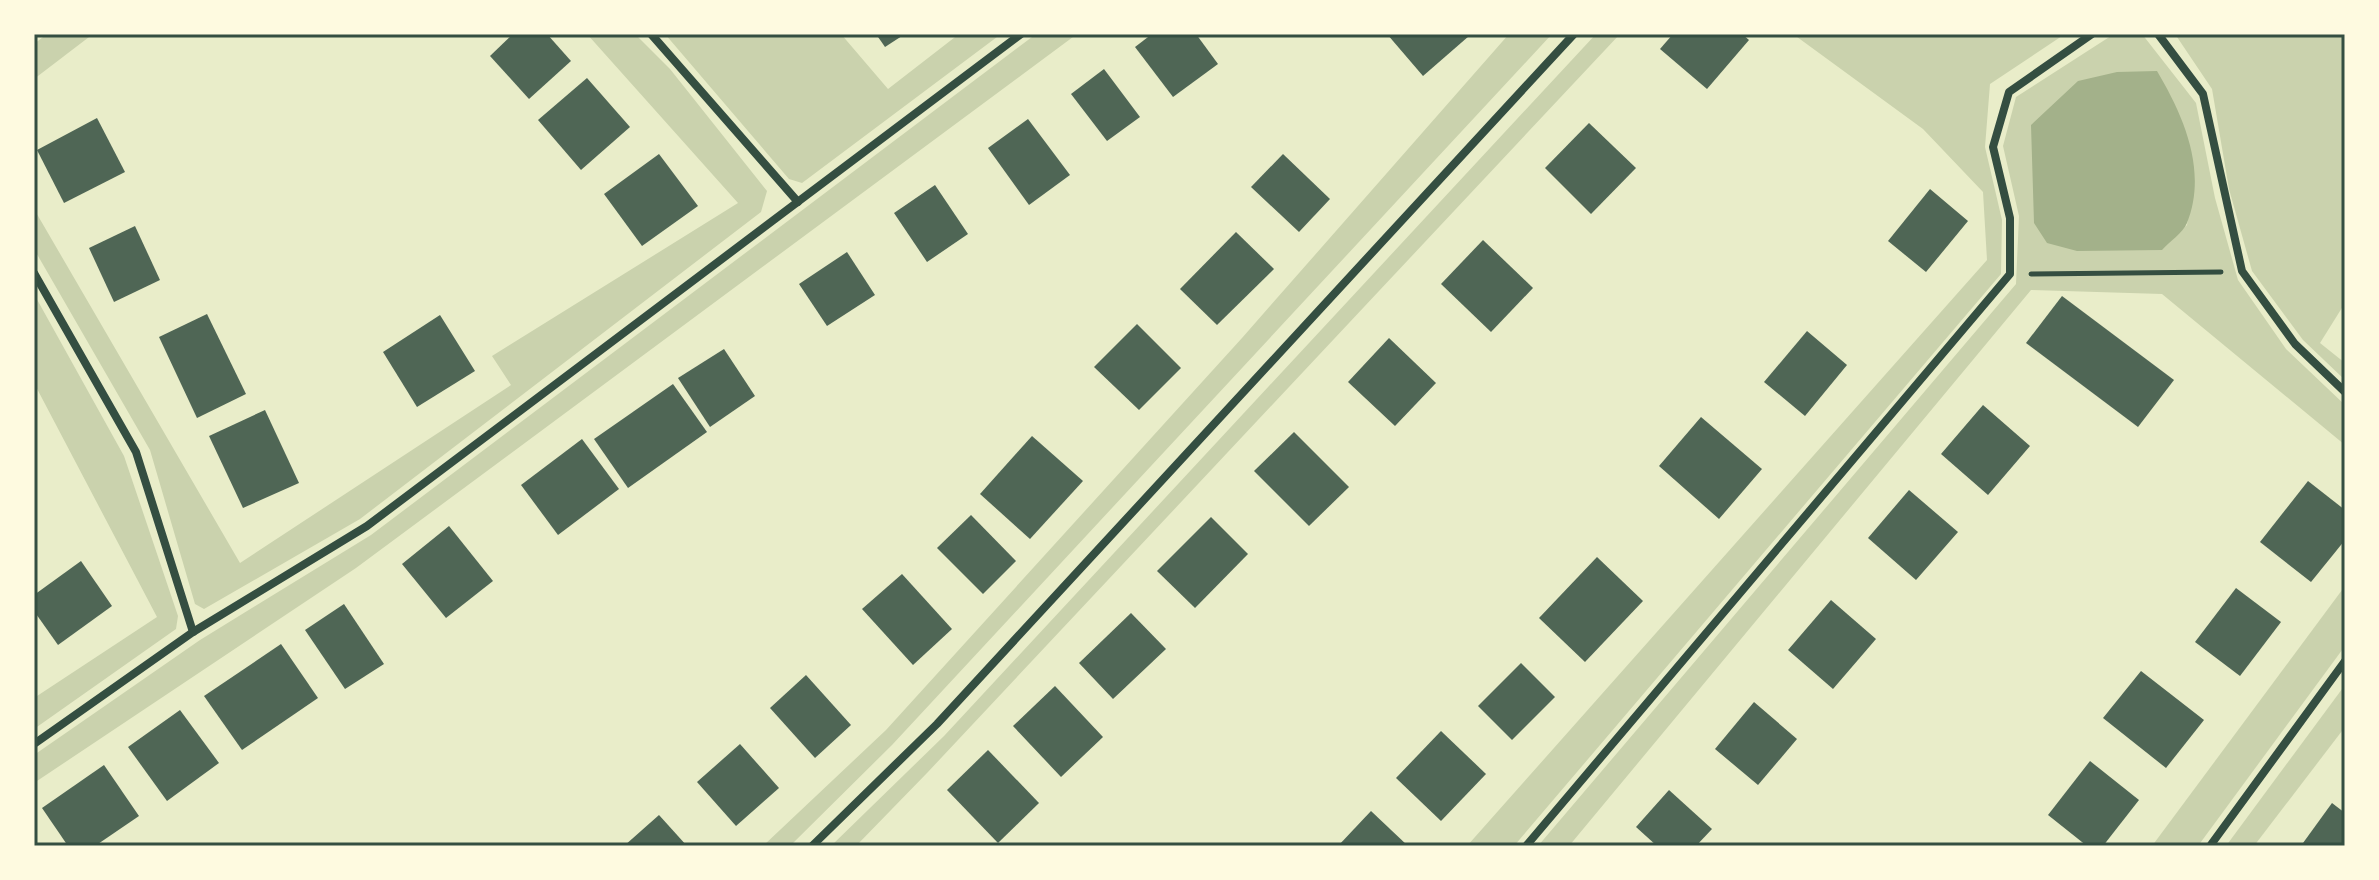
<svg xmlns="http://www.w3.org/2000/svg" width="2379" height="880" font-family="'IBM Plex Sans',sans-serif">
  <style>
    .green { fill: #cad2ad; fill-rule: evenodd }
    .water { fill: #a3b18a }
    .building { fill: #4f6655 }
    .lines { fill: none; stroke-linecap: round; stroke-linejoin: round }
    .path { stroke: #344e41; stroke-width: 5 }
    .minor { stroke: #344e41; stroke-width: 8 }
    .neatline { fill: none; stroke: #344e41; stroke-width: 3 }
  </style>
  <rect width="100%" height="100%" fill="#e9edc9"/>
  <g class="green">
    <polygon points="47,34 93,34 34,79 34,44"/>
    <polygon points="587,34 635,34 670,69 767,191 761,212 360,519 204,609 195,604 150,450 34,249 34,209 240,563 511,385 492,356 738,203"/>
    <polygon points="665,34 841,34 888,89 959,34 1001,34 802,183 789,179"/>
    <polygon points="1036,34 1077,34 356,568 34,783 34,755 200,640 371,535"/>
    <polygon points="1509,34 1552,34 892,745 790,846 763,846 886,730 1242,338"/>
    <polygon points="1596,34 1620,34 927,773 856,846 831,846 944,736"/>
    <polygon points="1793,34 2065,34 1990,84 1985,147 2002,220 2001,274 1514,846 1467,846 1987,260 1983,192 1923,129"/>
    <path d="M2114,34H2142L2196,103L2215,198L2238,280L2286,349L2345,405V445L2162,294L2031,290L1569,846H1538L2016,284L2019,216L2003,146L2016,97ZM2194,181L2187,225L2161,250H2125Z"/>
    <polygon points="2175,34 2345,34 2345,303 2320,343 2345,363 2345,380 2303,340 2252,271 2229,189 2212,89"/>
    <polygon points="34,294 124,456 178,616 176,629 34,729 34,698 157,617 34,383"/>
    <polygon points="2345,586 2345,646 2198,846 2152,846"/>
    <polygon points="2345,685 2345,727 2254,846 2226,846"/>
  </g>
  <path class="water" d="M2157,71C2183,115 2208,170 2187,223C2183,233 2169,242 2162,250L2077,251L2047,243L2034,223L2031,125L2078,81L2117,72Z"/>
  <g class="building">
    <polygon points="513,34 547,34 571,61 529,99 490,56"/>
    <polygon points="876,34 905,34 885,47"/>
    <polygon points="1152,34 1196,34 1218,64 1173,97 1135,47"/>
    <polygon points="1387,34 1467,34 1469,36 1423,76"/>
    <polygon points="1673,34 1742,34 1749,40 1707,89 1660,49"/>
    <polygon points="1104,69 1140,117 1107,141 1071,94"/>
    <polygon points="587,78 630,127 581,170 538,120"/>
    <polygon points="97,118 125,172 64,203 37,150"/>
    <polygon points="1028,119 1070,175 1029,205 988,148"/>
    <polygon points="1589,123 1636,168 1591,214 1545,168"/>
    <polygon points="659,154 698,206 642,246 604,194"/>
    <polygon points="1283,154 1330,199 1299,232 1251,187"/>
    <polygon points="935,185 968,234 927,262 894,213"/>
    <polygon points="1930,189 1968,221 1926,272 1888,241"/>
    <polygon points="135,226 160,280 114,302 89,248"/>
    <polygon points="1236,232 1274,269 1217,325 1180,289"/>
    <polygon points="1483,240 1533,288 1491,332 1441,284"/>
    <polygon points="847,252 875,295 827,326 799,284"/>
    <polygon points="2062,296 2174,380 2138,427 2026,343"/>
    <polygon points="207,314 246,394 197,418 159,337"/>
    <polygon points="440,315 475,371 417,407 383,352"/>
    <polygon points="1137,324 1181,368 1139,410 1094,367"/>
    <polygon points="1807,331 1847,365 1805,416 1764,382"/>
    <polygon points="1389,338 1436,383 1395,426 1348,382"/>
    <polygon points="724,349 755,396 710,427 678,378"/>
    <polygon points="673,384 707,432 628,488 594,439"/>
    <polygon points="1983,405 2030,446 1988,495 1941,454"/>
    <polygon points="265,410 299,483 243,508 209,436"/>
    <polygon points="1701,417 1762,469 1719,519 1659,466"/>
    <polygon points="1294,432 1349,487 1309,526 1254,471"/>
    <polygon points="1032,436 1083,481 1030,539 980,494"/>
    <polygon points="582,439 619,489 558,535 521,485"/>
    <polygon points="2308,481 2345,510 2345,540 2311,582 2260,542"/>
    <polygon points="1909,490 1958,532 1916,580 1868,538"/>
    <polygon points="971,515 1016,561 983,594 937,548"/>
    <polygon points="1211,517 1248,554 1195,608 1157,571"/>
    <polygon points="449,526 493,581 446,618 402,564"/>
    <polygon points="1597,557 1643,601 1585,662 1539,618"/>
    <polygon points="81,561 112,606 58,645 34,611 34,595"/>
    <polygon points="902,574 952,629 913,665 862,609"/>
    <polygon points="2236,588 2281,622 2240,676 2195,642"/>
    <polygon points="1831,600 1876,639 1833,689 1788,650"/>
    <polygon points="344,604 384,664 345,689 305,630"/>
    <polygon points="1131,613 1166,649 1113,699 1079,663"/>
    <polygon points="281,644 318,698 242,750 204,696"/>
    <polygon points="1521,663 1555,697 1512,740 1478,706"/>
    <polygon points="2141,671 2204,720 2166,768 2103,718"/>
    <polygon points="806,675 851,725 815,758 770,708"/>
    <polygon points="1055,686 1103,737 1061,777 1013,726"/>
    <polygon points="1754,702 1797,739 1758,785 1715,749"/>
    <polygon points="180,710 219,763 167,801 128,747"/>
    <polygon points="1441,731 1486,774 1441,821 1396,778"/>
    <polygon points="740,744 779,788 736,826 697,782"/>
    <polygon points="988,750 1039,803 998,843 947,790"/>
    <polygon points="2090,761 2139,800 2103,846 2087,846 2048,815"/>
    <polygon points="104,765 139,816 95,846 68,846 42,808"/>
    <polygon points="1669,790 1712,829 1696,846 1657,846 1636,827"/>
    <polygon points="2332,803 2345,813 2345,846 2308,846 2303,843"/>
    <polygon points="1371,811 1408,846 1338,846"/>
    <polygon points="659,815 687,846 624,846"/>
  </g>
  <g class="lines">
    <polyline class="path" points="2031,274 2221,272"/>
    <g class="minor">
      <polyline points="651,34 798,202"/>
      <polyline points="2158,34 2203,94 2242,271 2295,344 2345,392"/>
      <polyline points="34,273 136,452 193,632"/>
      <polyline points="34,744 193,632 367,526 1021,34"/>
      <polyline points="812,846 937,724 1574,34"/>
      <polyline points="1526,846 2010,274 2010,218 1993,147 2009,92 2092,34"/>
      <polyline points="2210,846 2345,661"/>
    </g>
  </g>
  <rect width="2379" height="880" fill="none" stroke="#fefae0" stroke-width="72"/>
  <rect x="36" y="36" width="2307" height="808" class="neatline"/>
</svg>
